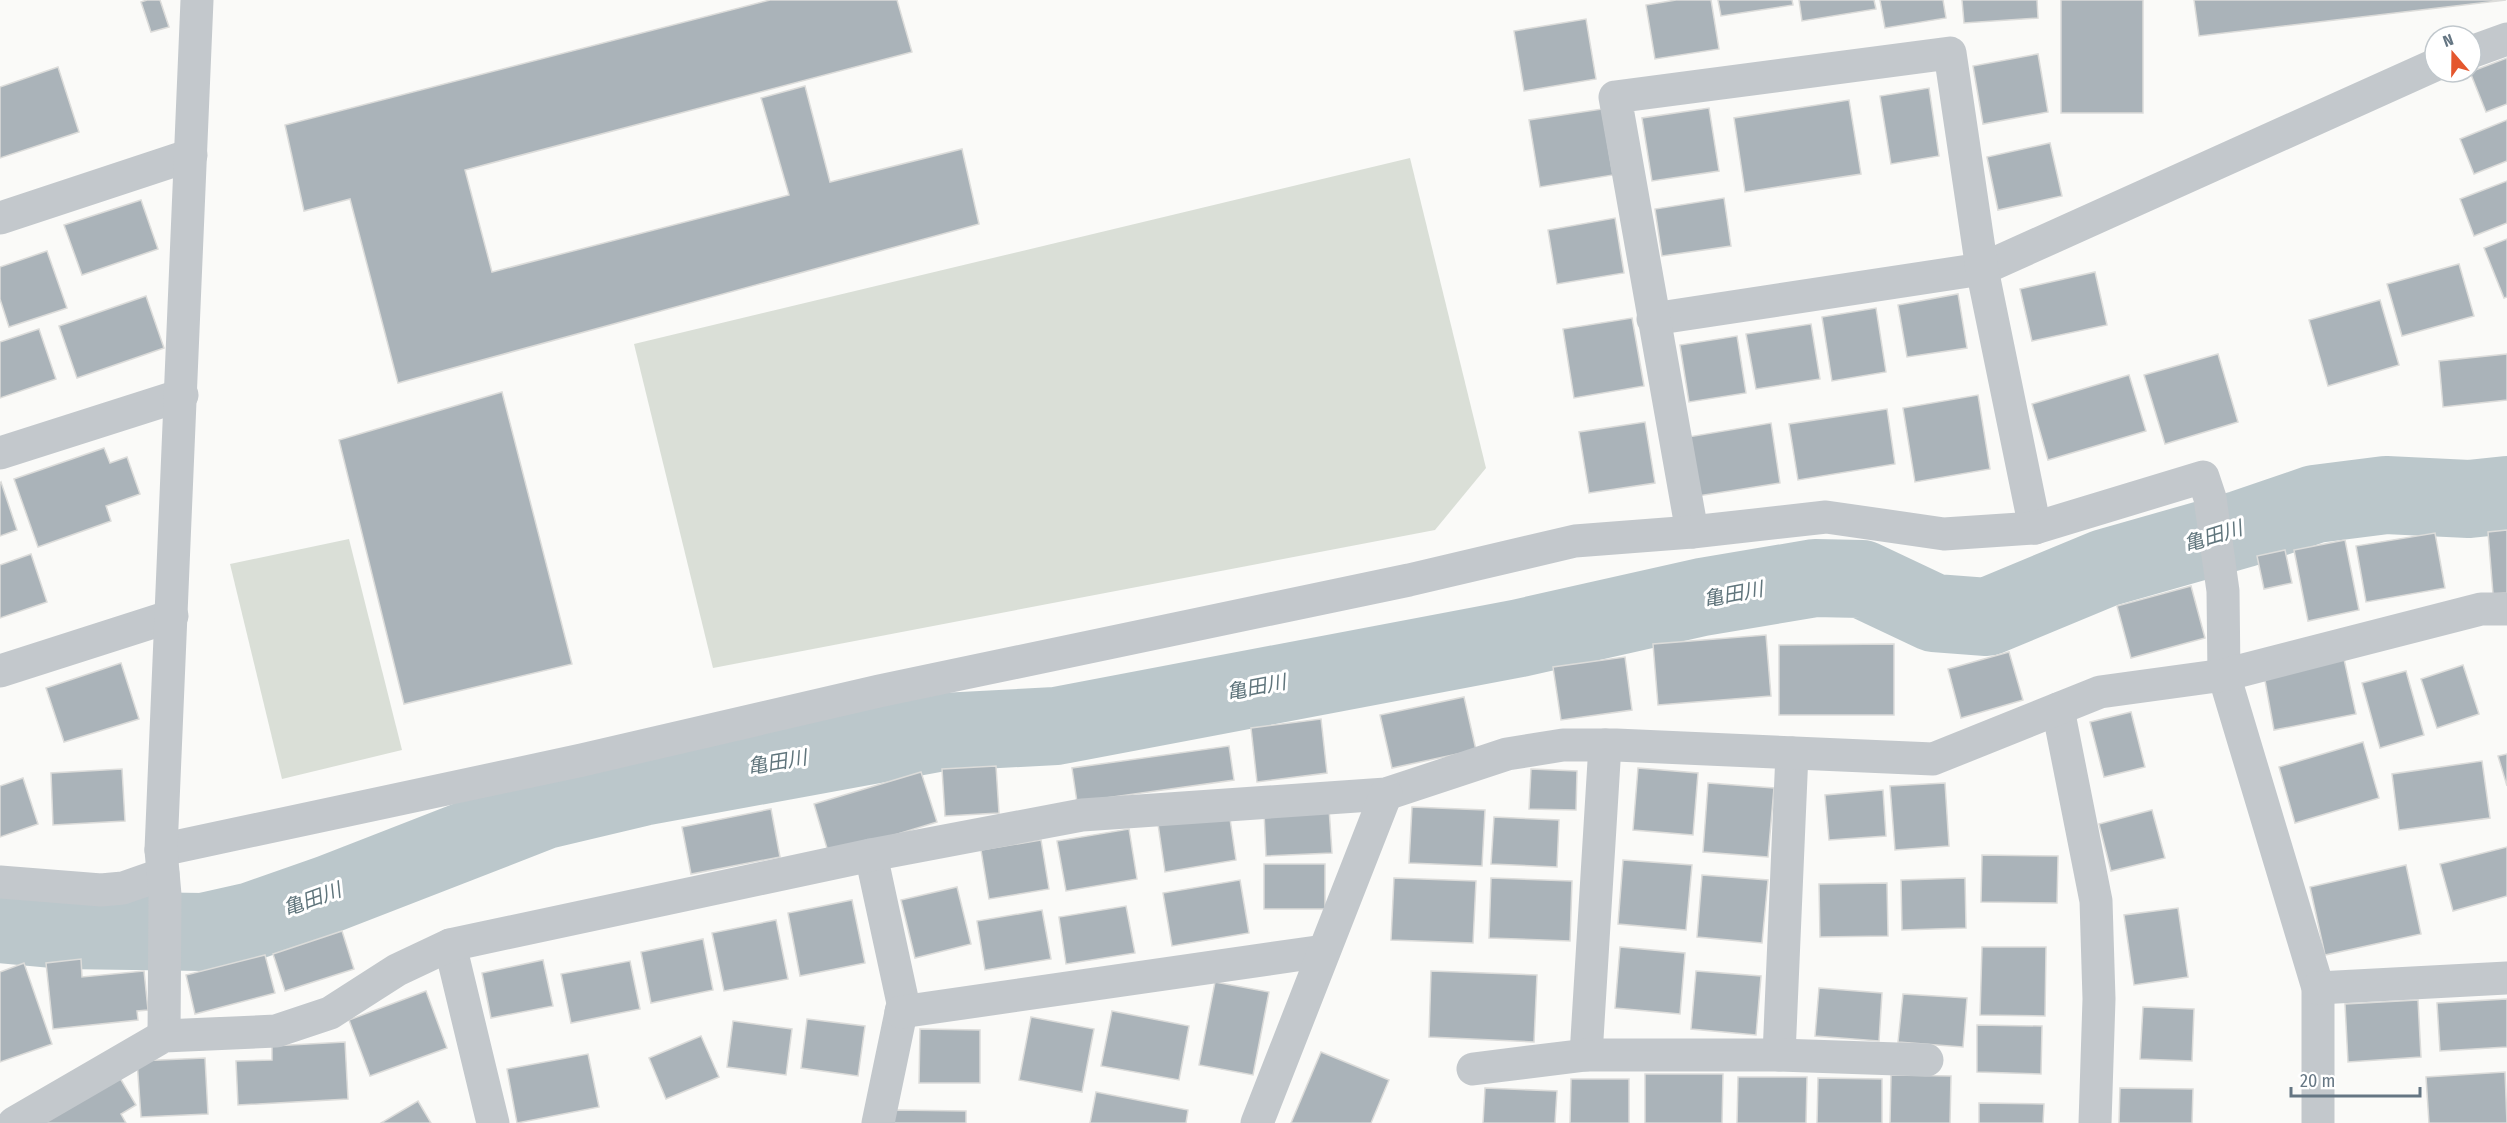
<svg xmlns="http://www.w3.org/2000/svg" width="2507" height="1123" font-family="'Fira Sans Condensed','Noto Sans JP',sans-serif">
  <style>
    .green { fill: #dadfd7 }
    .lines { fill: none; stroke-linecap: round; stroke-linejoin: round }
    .river { stroke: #bbc7cb; stroke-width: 78 }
    .building { fill: #aab3b9; stroke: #dcdcda; stroke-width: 1.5 }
    .minor { stroke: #c3c8cc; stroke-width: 33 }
    .labels { text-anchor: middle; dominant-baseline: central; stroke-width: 6; stroke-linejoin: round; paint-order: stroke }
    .water-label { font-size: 20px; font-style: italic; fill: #60757c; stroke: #fff }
  </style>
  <rect width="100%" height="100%" fill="#fafaf8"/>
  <g class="green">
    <polygon points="1410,158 1486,468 1435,530 713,668 634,344"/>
    <polygon points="349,539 402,750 282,779 230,564"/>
  </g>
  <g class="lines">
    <polyline class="river" points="0,924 63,930 203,932 252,921 329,894 545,810 642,787 943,732 1056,726 1520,638 1702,597 1815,578 1862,579 1934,613 1987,617 2105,568 2242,529 2315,504 2386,495 2469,499 2507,495"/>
  </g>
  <g class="building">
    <polygon points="147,0 160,0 169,27 151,32 141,2"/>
    <polygon points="770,0 897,0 912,52 465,170 492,272 789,195 761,98 805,86 830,182 962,149 979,224 398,383 350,199 304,211 285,125"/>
    <polygon points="1676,0 1711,0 1719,49 1655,59 1646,5"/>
    <polygon points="1718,0 1792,0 1793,5 1721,16"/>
    <polygon points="1799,0 1874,0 1876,9 1802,21"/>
    <polygon points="1880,0 1943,0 1946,18 1885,28"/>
    <polygon points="1962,0 2037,0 2038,18 1964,23"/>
    <rect x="2061" y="0" width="82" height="113"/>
    <polygon points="2194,0 2506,0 2199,36"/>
    <polygon points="1586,19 1596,79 1524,91 1514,31"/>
    <polygon points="2038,54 2048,112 1983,124 1973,66"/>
    <polygon points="2507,58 2507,104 2486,112 2470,72"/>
    <polygon points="58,67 79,132 0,158 0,87"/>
    <polygon points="1929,88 1939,156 1891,164 1880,96"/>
    <polygon points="1849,100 1861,174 1745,192 1734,118"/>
    <polygon points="1709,108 1719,171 1652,181 1642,118"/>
    <polygon points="1602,109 1613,175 1540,187 1529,120"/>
    <polygon points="2507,120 2507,161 2474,174 2460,139"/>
    <polygon points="2050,143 2062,196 1998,210 1987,157"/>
    <polygon points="2507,181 2507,223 2474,236 2460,199"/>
    <polygon points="1724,198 1731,246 1662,256 1655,209"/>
    <polygon points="141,200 158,249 82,275 64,225"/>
    <polygon points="1615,218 1624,273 1557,284 1548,230"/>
    <polygon points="2507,239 2507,297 2504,298 2484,248"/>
    <polygon points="47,251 67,308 9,327 0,299 0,267"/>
    <polygon points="2459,264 2474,316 2402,336 2387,284"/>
    <polygon points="2095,272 2107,325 2032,341 2020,289"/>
    <polygon points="1958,294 1967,348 1907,357 1898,305"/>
    <polygon points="146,296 164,348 77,378 59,326"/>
    <polygon points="2380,300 2399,365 2328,386 2309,320"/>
    <polygon points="1876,308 1886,372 1832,381 1822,317"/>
    <polygon points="1632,318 1644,386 1574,398 1563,329"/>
    <polygon points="1811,324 1820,379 1756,389 1746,334"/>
    <polygon points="39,329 56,379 0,398 0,342"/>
    <polygon points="1737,336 1746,393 1689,402 1680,345"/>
    <polygon points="2218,354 2238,422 2165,444 2144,375"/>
    <polygon points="2507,354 2507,400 2443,407 2439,361"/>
    <polygon points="2129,375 2146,431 2048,460 2032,404"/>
    <polygon points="502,392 572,664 404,704 339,440"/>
    <polygon points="1978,395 1990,469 1915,482 1903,408"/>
    <polygon points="1887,409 1895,464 1798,480 1789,424"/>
    <polygon points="1645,422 1655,483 1589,493 1579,432"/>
    <polygon points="1771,423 1780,483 1698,496 1688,437"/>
    <polygon points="104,448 110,463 127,457 140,494 106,506 111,521 38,547 14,479"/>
    <polygon points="1,482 17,530 0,536 0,483"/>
    <polygon points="2507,530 2507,593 2493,594 2488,532"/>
    <polygon points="2435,533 2445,588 2366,602 2356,546"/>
    <polygon points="2345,540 2359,610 2308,621 2294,550"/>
    <polygon points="2285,550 2292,583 2264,589 2257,556"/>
    <polygon points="31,554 47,602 0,618 0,565"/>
    <polygon points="2191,586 2205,638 2131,658 2117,606"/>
    <polygon points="1766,635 1771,696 1658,705 1653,644"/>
    <polygon points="1894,644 1894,715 1779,715 1779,645"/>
    <polygon points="2009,652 2023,700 1961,718 1948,669"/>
    <polygon points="1625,657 1632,710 1561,720 1553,667"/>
    <polygon points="2344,659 2356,714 2274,730 2264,675"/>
    <polygon points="121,663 139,719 64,742 46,688"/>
    <polygon points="2463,665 2479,714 2437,728 2421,679"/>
    <polygon points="2406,671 2424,735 2380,748 2362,683"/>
    <polygon points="1464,697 1476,750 1392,768 1380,715"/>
    <polygon points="2131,712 2145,767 2104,777 2090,722"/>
    <polygon points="1321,719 1327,773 1257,782 1251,728"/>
    <polygon points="2363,742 2379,798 2295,823 2279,767"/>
    <polygon points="1229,746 1234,780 1077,802 1072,768"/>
    <polygon points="2507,754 2507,786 2498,756"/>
    <polygon points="2482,761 2490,818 2399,830 2392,774"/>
    <polygon points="996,766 999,813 945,816 942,769"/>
    <polygon points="1638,768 1698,773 1693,835 1633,830"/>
    <polygon points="122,769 125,821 53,825 51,773"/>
    <polygon points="1531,769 1577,771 1576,810 1529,809"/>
    <polygon points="921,772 937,822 829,855 814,804"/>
    <polygon points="23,778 38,824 0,837 0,786"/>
    <polygon points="1708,783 1774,788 1768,857 1703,852"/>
    <polygon points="1945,783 1949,846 1895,850 1890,786"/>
    <polygon points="1883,790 1886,836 1829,840 1825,795"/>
    <polygon points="1412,807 1485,810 1482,866 1409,863"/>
    <polygon points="1329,808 1332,853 1266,856 1264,812"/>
    <polygon points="771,809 780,857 691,874 682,827"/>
    <polygon points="2152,810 2165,858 2111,871 2099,824"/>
    <polygon points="1229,812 1236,860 1165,872 1158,824"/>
    <polygon points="1494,817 1559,820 1557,867 1491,864"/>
    <polygon points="1129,829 1137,879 1066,891 1057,841"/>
    <polygon points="1041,840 1049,889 989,899 981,850"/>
    <polygon points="2507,847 2507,896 2453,911 2440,864"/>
    <polygon points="1982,855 2058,856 2057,903 1981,902"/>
    <polygon points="1623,860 1692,865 1686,930 1618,924"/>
    <rect x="1264" y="864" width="61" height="45"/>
    <polygon points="2406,865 2421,934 2325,955 2310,887"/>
    <polygon points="1702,875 1768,880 1762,943 1697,937"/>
    <polygon points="1394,878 1476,881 1473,943 1391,940"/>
    <polygon points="1491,878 1572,881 1570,941 1489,938"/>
    <polygon points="1965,878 1966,928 1902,930 1901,880"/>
    <polygon points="1240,880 1249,933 1172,946 1163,893"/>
    <polygon points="1887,883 1888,936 1820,937 1819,884"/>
    <polygon points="957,887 971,944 915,958 901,900"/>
    <polygon points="852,900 865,963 800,976 788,913"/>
    <polygon points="1126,906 1135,953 1066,964 1059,917"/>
    <polygon points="2178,908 2188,977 2134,985 2124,915"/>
    <polygon points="1042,910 1051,959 985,970 977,921"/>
    <polygon points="776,920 788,979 724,991 712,933"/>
    <polygon points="342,931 354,969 285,991 273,954"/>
    <polygon points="703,939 713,990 651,1003 641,952"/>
    <polygon points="1620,947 1685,953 1680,1014 1615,1008"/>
    <polygon points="1982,947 2046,947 2045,1016 1980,1015"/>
    <polygon points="265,955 275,993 195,1014 186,975"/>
    <polygon points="81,959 82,977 144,971 148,1010 137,1011 138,1020 53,1029 46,963"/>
    <polygon points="543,960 553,1006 491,1018 482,973"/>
    <polygon points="630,961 640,1009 571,1023 561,974"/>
    <polygon points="24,963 52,1044 0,1062 0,972"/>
    <polygon points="1431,971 1537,975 1534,1042 1429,1037"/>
    <polygon points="1696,971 1761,976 1756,1035 1691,1029"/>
    <polygon points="1215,982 1269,992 1253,1075 1199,1065"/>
    <polygon points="1819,988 1882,993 1879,1041 1815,1036"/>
    <polygon points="426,991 447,1048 370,1076 349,1020"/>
    <polygon points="1903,994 1967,998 1963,1047 1898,1042"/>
    <polygon points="2507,999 2507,1047 2440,1051 2437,1003"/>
    <polygon points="2418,1000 2421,1057 2348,1062 2345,1004"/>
    <polygon points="2143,1007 2194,1009 2192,1061 2140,1059"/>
    <polygon points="1112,1011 1189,1026 1179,1080 1101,1066"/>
    <polygon points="1031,1017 1094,1029 1082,1092 1019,1080"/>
    <polygon points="807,1019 865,1026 858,1076 801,1068"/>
    <polygon points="733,1021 792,1029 786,1075 727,1067"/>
    <polygon points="1977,1025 2042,1026 2041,1074 1977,1072"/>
    <polygon points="920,1029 980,1030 980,1083 919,1083"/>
    <polygon points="701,1036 719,1077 666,1099 649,1058"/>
    <polygon points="345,1042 348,1099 238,1105 236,1061 272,1060 272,1046"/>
    <polygon points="1321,1052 1389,1080 1371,1123 1291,1123"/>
    <polygon points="588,1054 599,1107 517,1123 507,1069"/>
    <polygon points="205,1058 208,1114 141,1117 137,1061"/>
    <polygon points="2505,1072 2507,1123 2429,1123 2426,1077"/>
    <polygon points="1645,1074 1723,1074 1722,1123 1645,1123"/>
    <polygon points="1891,1075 1951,1076 1950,1123 1890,1123"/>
    <polygon points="1738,1077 1807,1077 1806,1123 1737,1123"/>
    <polygon points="120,1078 136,1105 121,1114 126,1123 41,1123"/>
    <polygon points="1818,1078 1882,1079 1882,1123 1817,1123"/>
    <polygon points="1571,1079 1629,1079 1629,1123 1570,1123"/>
    <polygon points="1485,1088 1557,1091 1555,1123 1483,1123"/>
    <polygon points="2120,1088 2193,1089 2192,1123 2119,1123"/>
    <polygon points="1096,1092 1188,1110 1186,1123 1090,1123"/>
    <polygon points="418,1101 431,1123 381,1123"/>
    <polygon points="1979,1103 2044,1104 2043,1123 1979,1123"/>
    <polygon points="894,1110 966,1111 966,1123 894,1123"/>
  </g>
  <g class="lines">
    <g class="minor">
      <polyline points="2471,52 2507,39"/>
      <polyline points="0,218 191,155"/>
      <polyline points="1653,319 1982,269 2435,65"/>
      <polyline points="0,453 182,395"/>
      <polyline points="1692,532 1615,97 1950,53 1982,269 2035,528"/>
      <polyline points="0,671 172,616"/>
      <polyline points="2058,709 2096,901 2099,999 2095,1123"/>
      <polyline points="161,850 582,760 879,691 1409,580 1575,541 1692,532 1826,517 1944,534 2035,528 2203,477 2210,498 2223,591 2224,675 2318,988 2318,1123"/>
      <polyline points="871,855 903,1003 878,1123"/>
      <polyline points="0,882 101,890 123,888 163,874"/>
      <polyline points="450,945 493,1123"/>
      <polyline points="2318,988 2507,978"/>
      <polyline points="901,1012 1324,951"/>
      <polyline points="164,1036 165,895 161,850 197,0"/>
      <polyline points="1586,1055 1605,745"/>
      <polyline points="1779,1055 1792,753"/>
      <polyline points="1473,1069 1586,1055 1779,1055 1927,1060"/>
      <polyline points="14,1123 164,1036 276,1031 330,1013 397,970 450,945 871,855 1082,815 1386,794 1507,754 1563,745 1616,745 1933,759 2100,692 2224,675 2481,609 2507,609"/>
      <polyline points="1257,1123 1386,794"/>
    </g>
  </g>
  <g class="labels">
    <g class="water-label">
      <text transform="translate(2213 536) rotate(-17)">亀田川</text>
      <text transform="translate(1733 594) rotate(-11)">亀田川</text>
      <text transform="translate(1256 687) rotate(-11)">亀田川</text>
      <text transform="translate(777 762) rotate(-10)">亀田川</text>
      <text transform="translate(312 899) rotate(-20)">亀田川</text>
    </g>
  </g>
  <g transform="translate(2453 54) rotate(340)"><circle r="28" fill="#ffffff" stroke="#c1c8cd" stroke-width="1.5"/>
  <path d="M0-4.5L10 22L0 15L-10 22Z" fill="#e4572e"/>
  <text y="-9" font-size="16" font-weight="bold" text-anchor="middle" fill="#657683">N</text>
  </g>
  <path d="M2291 1087v9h129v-9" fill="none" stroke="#657683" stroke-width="3"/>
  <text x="2300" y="1087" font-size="18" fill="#657683" stroke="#ffffff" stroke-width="4.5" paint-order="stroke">20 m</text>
</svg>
